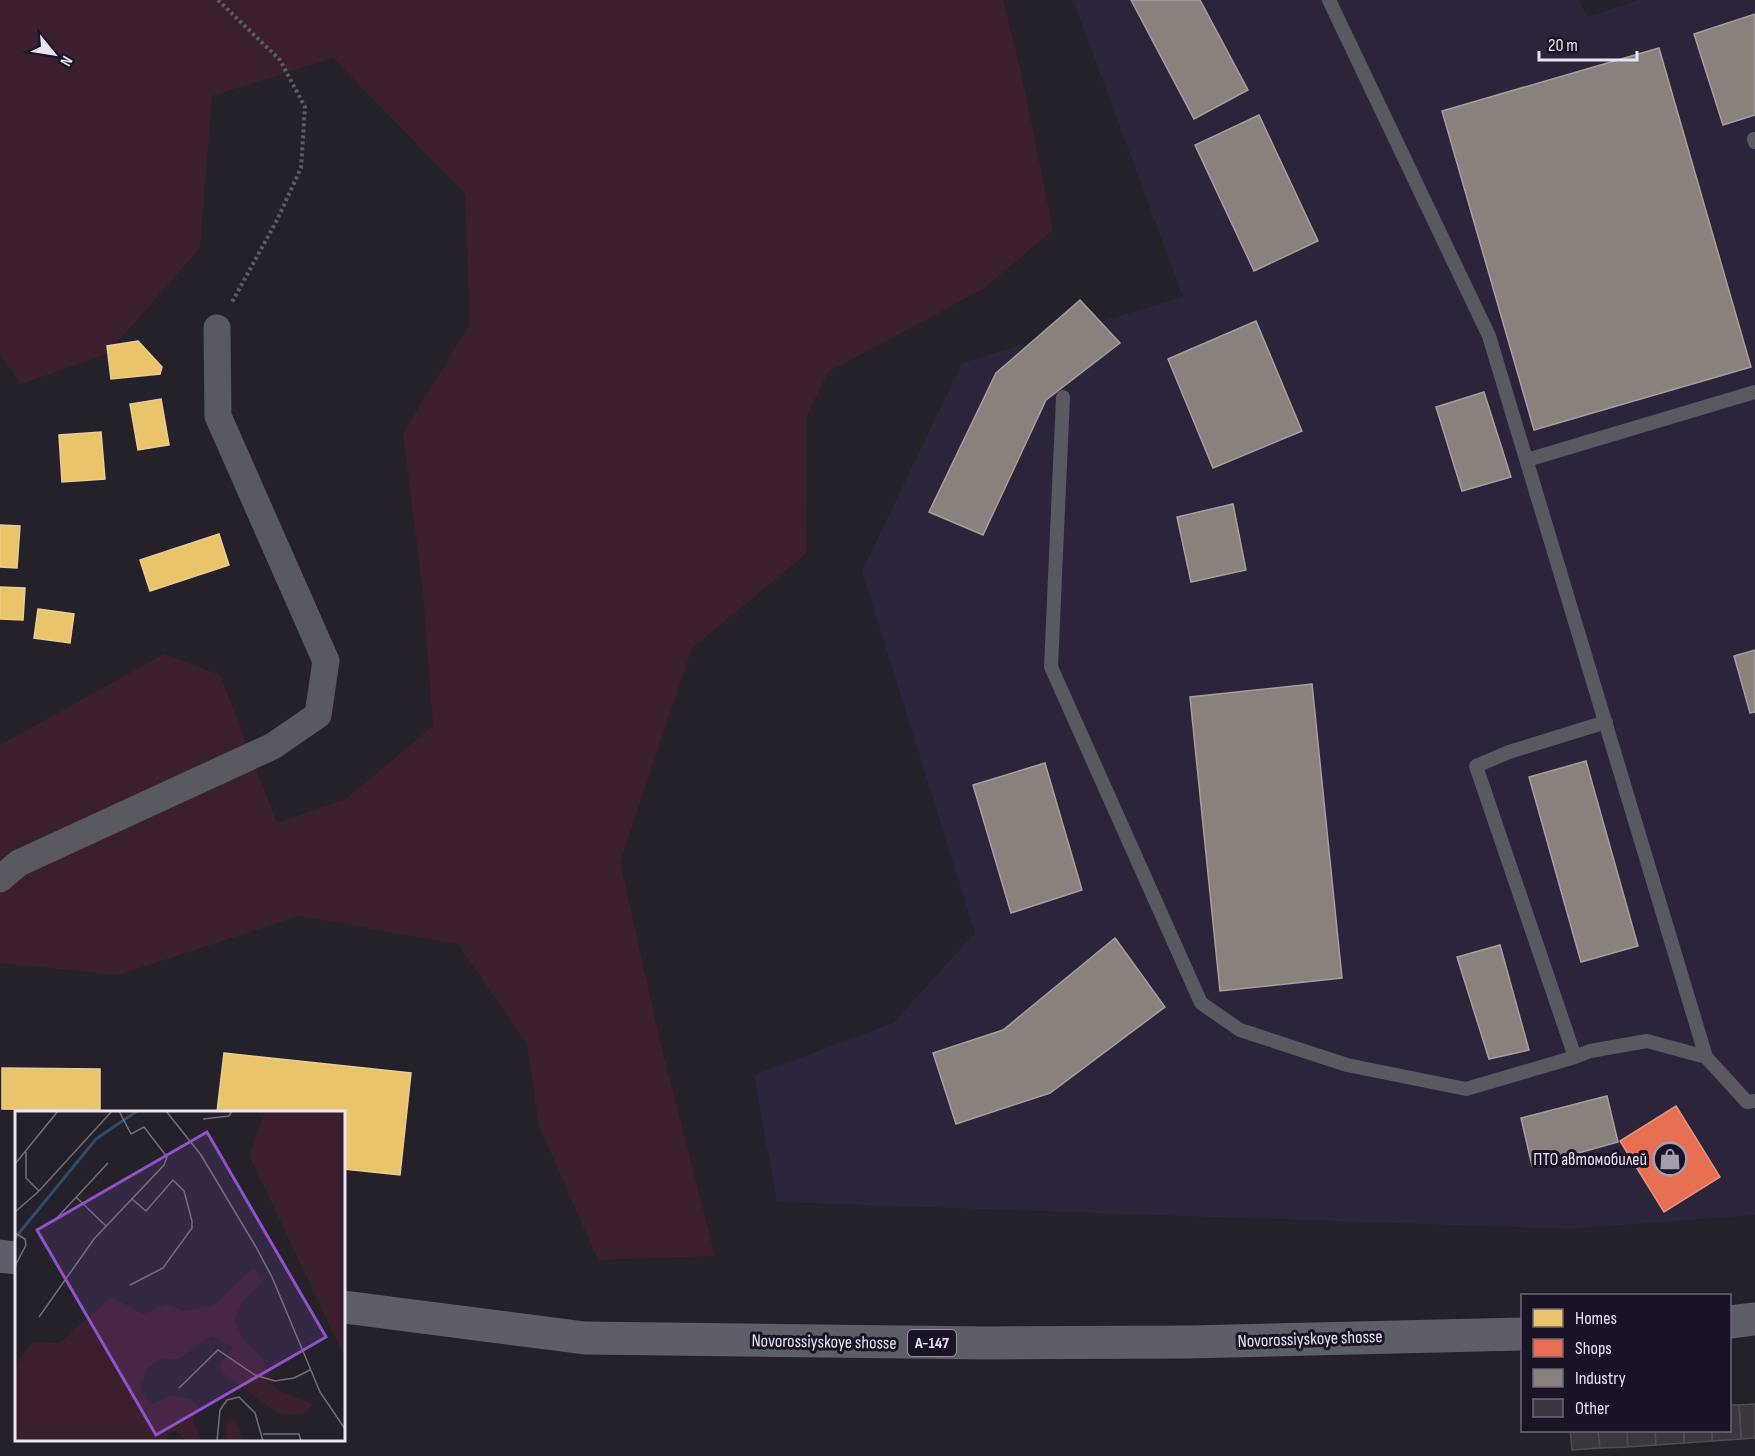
<svg xmlns="http://www.w3.org/2000/svg" width="1755" height="1456" font-family="'Sofia Sans Condensed',sans-serif">
  <style>
    .built { fill: #2c243b }
    .green { fill: #3b1f2f }
    .homes { fill: #e9c46a; stroke: #e9ce92; stroke-width: 1.5 }
    .shops { fill: #e76f51; stroke: #e79281; stroke-width: 1.5 }
    .industry { fill: #8a817c; stroke: #a69f9f; stroke-width: 1.5 }
    .building { fill: #3c373f; stroke: #514c54; stroke-width: 1.5 }
    .lines { fill: none; stroke-linecap: round; stroke-linejoin: round }
    .path { stroke: #5d5c64; stroke-width: 4; stroke-dasharray: 3 3; stroke-linecap: butt }
    .service { stroke: #595961; stroke-width: 14 }
    .minor { stroke: #595961; stroke-width: 27 }
    .trunk { stroke: #5d5e68; stroke-width: 33 }
    .labels { text-anchor: middle; dominant-baseline: central; stroke-width: 6; stroke-linejoin: round; paint-order: stroke }
    .shield { fill: #1a1325; stroke: #aaa5b4; stroke-width: 1.5 }
    .shield-label { font-size: 16px; font-weight: bold; fill: #e8e4f1 }
    .poi-label { font-size: 18px; fill: #e8e4f1; stroke: #1a1325; text-anchor: end }
    .street-label { font-size: 18px; fill: #e8e4f1; stroke: #1a1325 }
    .inset-river { fill: none; stroke: #2e4c6e; stroke-width: 3 }
    .inset-road { fill: none; stroke: #726f7a; stroke-width: 1.5 }
    .view { fill: #9151c9; fill-opacity: 0.15; stroke: #9151c9; stroke-width: 3 }
    .inset-edge { fill: none; stroke: #e8e4f1; stroke-width: 3 }
  </style>
  <rect width="100%" height="100%" fill="#24212b"/>
  <polygon class="built" points="1073,0 1579,0 1587,17 1639,0 1755,0 1755,1215 1568,1229 777,1202 754,1075 893,1023 975,933 862,571 962,363 1183,297"/>
  <polygon class="green" points="0,0 1003,0 1021,72 1053,230 983,289 828,372 807,415 806,554 692,648 620,862 660,1041 715,1256 598,1260 539,1126 527,1044 458,944 299,916 118,975 0,963 0,745 164,654 220,675 277,823 346,799 433,726 423,592 403,433 470,324 465,194 333,58 212,96 200,248 107,354 21,384 0,354"/>
  <g class="homes">
    <polygon points="138,341 162,367 160,374 111,379 107,346"/>
    <polygon points="161,399 169,445 138,450 130,404"/>
    <polygon points="101,432 105,479 62,482 59,435"/>
    <polygon points="0,525 20,526 17,568 0,567"/>
    <polygon points="219,534 229,565 150,591 140,560"/>
    <polygon points="0,587 25,588 23,620 0,619"/>
    <polygon points="38,609 74,614 70,643 34,638"/>
    <polygon points="224,1053 411,1073 400,1175 344,1169 344,1112 217,1112"/>
    <polygon points="2,1068 100,1069 100,1110 2,1109"/>
  </g>
  <polygon class="shops" points="1676,1106 1720,1177 1664,1212 1620,1141"/>
  <g class="industry">
    <polygon points="1131,0 1200,0 1248,90 1194,119"/>
    <polygon points="1755,14 1755,115 1723,125 1694,34"/>
    <polygon points="1659,48 1751,367 1534,430 1442,111"/>
    <polygon points="1259,115 1318,241 1254,271 1195,145"/>
    <polygon points="1080,300 1120,343 1046,400 983,535 929,512 996,373"/>
    <polygon points="1256,321 1302,431 1213,468 1168,359"/>
    <polygon points="1484,392 1511,477 1462,491 1436,407"/>
    <polygon points="1233,504 1246,570 1191,582 1177,517"/>
    <polygon points="1755,650 1755,712 1750,713 1734,656"/>
    <polygon points="1312,684 1342,978 1220,991 1190,697"/>
    <polygon points="1586,761 1638,946 1581,962 1529,777"/>
    <polygon points="1045,763 1082,890 1011,913 973,785"/>
    <polygon points="1115,938 1165,1007 1050,1093 956,1124 933,1053 1003,1030"/>
    <polygon points="1500,945 1529,1050 1489,1059 1457,957"/>
    <polygon points="1607,1096 1618,1142 1532,1166 1521,1118"/>
  </g>
  <g class="building">
    <polygon points="1755,1404 1755,1438 1741,1439 1739,1405"/>
    <polygon points="1730,1405 1739,1405 1741,1439 1712,1441 1712,1430 1730,1430"/>
    <polygon points="1570,1430 1598,1430 1600,1448 1572,1450"/>
    <polygon points="1598,1430 1627,1430 1628,1447 1600,1448"/>
    <polygon points="1627,1430 1655,1430 1656,1445 1628,1447"/>
    <polygon points="1655,1430 1684,1430 1684,1443 1656,1445"/>
    <polygon points="1684,1430 1712,1430 1712,1441 1684,1443"/>
  </g>
  <g class="lines">
    <polyline class="path" points="218,0 280,60 305,107 301,168 277,220 231,304"/>
    <g class="service">
      <polyline points="1329,0 1489,336 1706,1057 1747,1102 1755,1101"/>
      <polyline points="1754,139 1755,142"/>
      <polyline points="1063,397 1051,667 1201,1003 1240,1030 1347,1065 1466,1089 1575,1057 1476,766 1509,752 1606,722"/>
      <polyline points="1527,460 1755,392"/>
      <polyline points="1575,1057 1590,1051 1647,1041 1706,1057"/>
    </g>
    <polyline class="minor" points="0,879 19,863 273,746 318,715 326,661 218,416 217,328"/>
    <g class="trunk">
      <polyline points="0,1256 16,1258"/>
      <polyline points="344,1307 585,1338 986,1343 1189,1342 1522,1334"/>
      <polyline points="1730,1322 1755,1319"/>
    </g>
  </g>
  <defs>
    <symbol id="shop-ring" viewBox="-11 -11 22 22"><circle r="9.5" fill="#1a1325" stroke="#a3a0ac" stroke-width="1.5"/><path d="M-5-2.5h2.3a2.7 3.5 0 0 1 5.4 0H5L5.5 6h-11ZM-1.5-2.5h3a1.5 2.3 0 0 0-3 0Z" fill="#a3a0ac"/></symbol>
  </defs>
  <g fill-rule="evenodd">
    <use href="#shop-ring" x="1651" y="1140" width="38" height="38"/>
  </g>
  <g class="labels">
    <rect class="shield" x="908" y="1330" width="48" height="26" rx="4.5"/>
    <g class="shield-label">
      <text x="932" y="1343">А-147</text>
    </g>
    <g class="poi-label">
      <text x="1647" y="1159">ПТО автомобилей</text>
    </g>
    <g class="street-label">
      <text transform="translate(1310 1339) rotate(-2)">Novorossiyskoye shosse</text>
      <text transform="translate(824 1342) rotate(1)">Novorossiyskoye shosse</text>
    </g>
  </g>
  <g transform="translate(15 1111)">
    <rect width="330" height="330" fill="#24212b"/>
    <path d="M250,0H330V247L234,44ZM239,156L247,170L227,192L220,207L227,228L246,245L261,278L297,293L291,302L267,305L206,261L205,253L218,236L196,225L164,248H147L132,257L125,281L138,293L156,284L175,288L184,296L178,308L186,330H169L166,323L156,320L149,330H0V254L18,231L44,232L97,186L128,203L151,193L170,200L199,194ZM212,308L221,309L227,330H211Z" fill="#3b1f2f"/>
    <path class="inset-river" d="M0,127L81,28L122,0"/>
    <path class="inset-road" d="M151,0L186,44L241,136L257,166L305,281L330,318M188,8L214,5L217,0M11,41V67L24,80M0,53L43,0M61,86L91,115M0,101L24,80L97,0M39,110L93,52M0,122L10,128L11,134L0,155M115,174L148,157L177,117V110L169,80L158,69L131,100L117,88M24,206L79,128L149,54L152,46L129,16L116,23L104,0M164,277L203,239L240,264L260,270L279,267L295,259M248,323H284L286,330M202,330L205,299L212,289L224,286L240,302L248,330"/>
    <path class="view" d="M192,21L311,226L141,324L22,119Z"/>
    <rect width="330" height="330" class="inset-edge"/>
  </g>
  <rect x="1521" y="1294" width="210" height="138" fill="#1a1325" stroke="#6c6777" stroke-width="1.5"/>
  <rect x="1533" y="1309" width="30" height="18" fill="#e9c46a" stroke="#6c6777" stroke-width="1.5"/>
  <text x="1575" y="1324" font-size="18" fill="#e8e4f1">Homes</text>
  <rect x="1533" y="1339" width="30" height="18" fill="#e76f51" stroke="#6c6777" stroke-width="1.5"/>
  <text x="1575" y="1354" font-size="18" fill="#e8e4f1">Shops</text>
  <rect x="1533" y="1369" width="30" height="18" fill="#8a817c" stroke="#6c6777" stroke-width="1.5"/>
  <text x="1575" y="1384" font-size="18" fill="#e8e4f1">Industry</text>
  <rect x="1533" y="1399" width="30" height="18" fill="#3c373f" stroke="#6c6777" stroke-width="1.5"/>
  <text x="1575" y="1414" font-size="18" fill="#e8e4f1">Other</text>
  <g transform="translate(54 54) rotate(120)" stroke="#1a1325" stroke-width="4.5" paint-order="stroke">
  <path d="M0-4.5L10 22L0 15L-10 22Z" fill="#e8e4f1"/>
  <text y="-9" font-size="16" font-weight="bold" text-anchor="middle" fill="#e8e4f1">N</text>
  </g>
  <path d="M1539 51v9h98v-9" fill="none" stroke="#e8e4f1" stroke-width="3"/>
  <text x="1548" y="51" font-size="18" fill="#e8e4f1" stroke="#1a1325" stroke-width="4.5" paint-order="stroke">20 m</text>
</svg>
